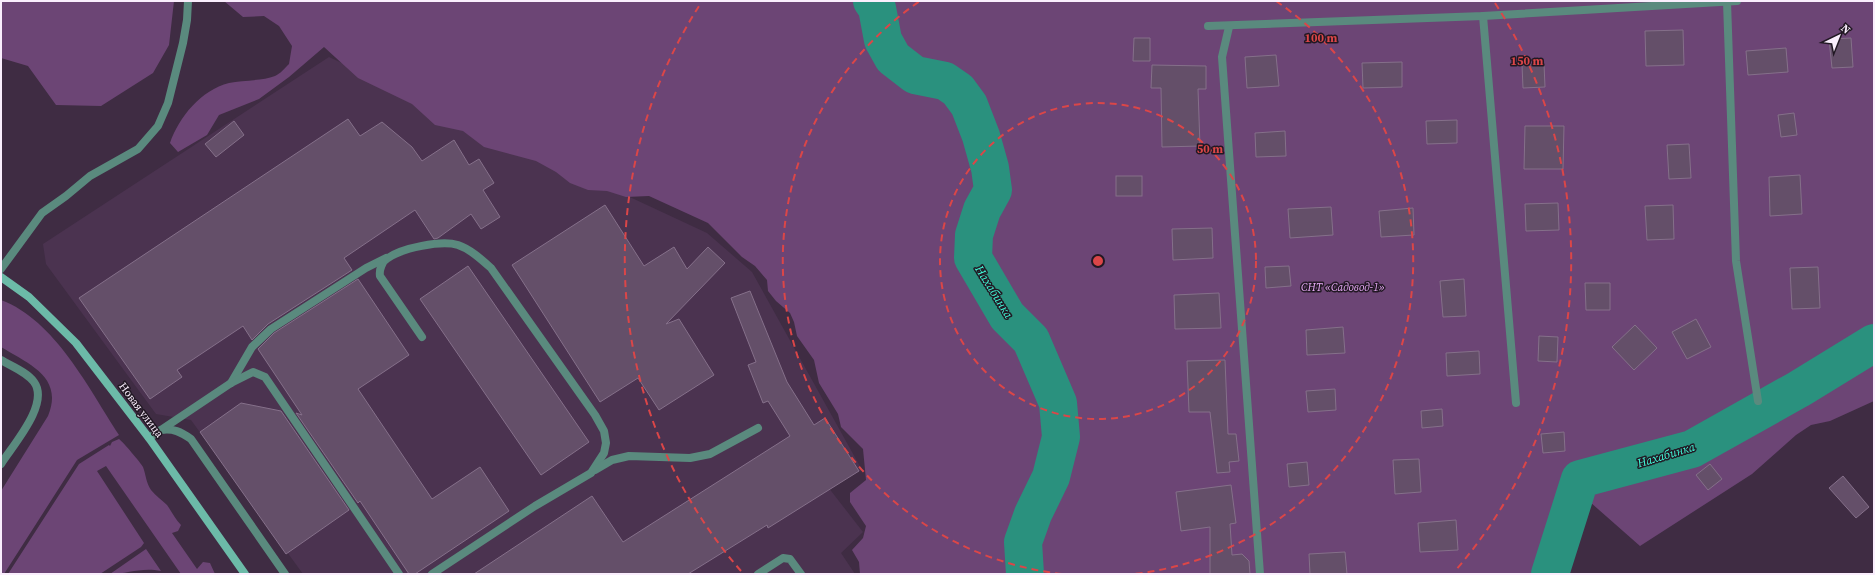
<svg xmlns="http://www.w3.org/2000/svg" width="1875" height="575" font-family="'Source Serif 4',serif">
  <style>
    .built { fill: #4b3350 }
    .green { fill: #6c4575 }
    .lines { fill: none; stroke-linecap: round; stroke-linejoin: round }
    .river { stroke: #2a917e; stroke-width: 38 }
    .building { fill: #644f69; stroke: #85708a }
    .lane { stroke: #5a8a7e; stroke-width: 8 }
    .street { stroke: #5a8a7e; stroke-width: 8 }
    .secondary { stroke: #6cbaa8; stroke-width: 8 }
    .ring { fill: none; stroke: #db4648; stroke-width: 2; stroke-dasharray: 7 5 }
    .labels { text-anchor: middle; dominant-baseline: central; stroke-width: 3; stroke-linejoin: round; paint-order: stroke }
    .park-label { font-size: 11px; font-style: italic; fill: #e6a9f4; stroke: #211823 }
    .street-label { font-size: 11px; fill: #faeefd; stroke: #211823 }
    .water-label { font-size: 12px; font-style: italic; fill: #42fbd9; stroke: #211823 }
    .centre { fill: #db4648; stroke: #211823; stroke-width: 2 }
    .ring-label { font-size: 12px; text-anchor: middle; font-weight: bold; fill: #db4648; stroke: #211823; stroke-width: 3; stroke-linejoin: round; paint-order: stroke }
  </style>
  <rect width="100%" height="100%" fill="#3f2c43"/>
  <polygon class="built" points="329,57 707,233 752,272 862,470 828,487 863,532 841,553 855,574 303,574 191,420 156,414 46,264 43,244"/>
  <g class="green">
    <polygon points="1,1 174,1 169,45 153,73 101,106 56,105 28,66 1,58"/>
    <path d="M224,1H1874V340L1755,409L1756,430L1758,427L1874,355V401L1830,421L1811,425L1796,435L1752,474L1640,546L1565,480L1550,520L1534,574H860L859,562L852,550L863,538L866,526L850,502V493L866,480L863,449L841,427L838,414L819,383L814,360L797,336L794,322L790,313L776,301L768,291L767,280L755,266L742,257L708,223L649,196L626,197L607,191L588,190L570,183L556,172L536,161L484,147L463,131L435,125L412,104L358,78L324,47L289,77L259,99L219,115L207,135L178,152L170,143C179,117 201,90 229,83C243,80 262,81 275,76C280,74 285,68 289,64L292,46L279,26L264,16L243,17Z"/>
    <path d="M1,300C55,320 89,389 119,435L77,460L4,574H1V491L48,416C64,377 29,364 1,347Z"/>
    <path d="M119,439C123,442 141,463 143,467C146,475 146,483 151,490C156,496 162,500 167,505C172,512 175,519 181,525L178,531L172,533L197,569L203,562L210,563L215,574H181L106,466L97,471L144,543L141,547L100,574H8L79,464L109,445L110,446L112,442Z"/>
    <path d="M146,549L161,571C141,567 128,574 110,574Z"/>
  </g>
  <g class="lines">
    <g class="river">
      <polyline points="872,1 877,8 883,40 893,58 915,75 945,81 958,90 969,105 981,136 990,168 993,190 982,210 974,235 973,258 1007,316 1031,340 1058,403 1061,437 1051,477 1033,514 1023,542 1025,574"/>
      <polyline points="1550,574 1580,479 1692,449 1799,389 1874,343"/>
    </g>
  </g>
  <g class="building">
    <polygon points="1683,30 1684,65 1646,66 1645,31"/>
    <polygon points="1134,38 1150,38 1150,61 1133,61"/>
    <polygon points="1851,38 1853,67 1832,68 1829,39"/>
    <polygon points="1786,48 1788,72 1748,75 1746,51"/>
    <polygon points="1276,55 1279,86 1247,88 1245,57"/>
    <polygon points="1402,62 1402,87 1363,88 1362,63"/>
    <polygon points="1544,64 1545,87 1523,88 1522,65"/>
    <polygon points="1152,65 1206,66 1206,89 1198,89 1200,146 1162,147 1161,88 1151,88"/>
    <polygon points="1794,113 1797,135 1781,137 1778,115"/>
    <polygon points="348,119 360,136 382,122 412,147 422,161 454,140 469,165 479,159 494,183 483,190 500,217 481,229 471,214 438,238 434,239 415,210 344,258 352,270 268,324 252,340 243,326 177,370 182,377 150,399 79,298"/>
    <polygon points="1457,120 1457,143 1427,144 1426,121"/>
    <polygon points="234,121 244,135 216,157 205,144"/>
    <polygon points="1525,126 1564,126 1563,169 1524,169"/>
    <polygon points="1285,131 1286,156 1256,157 1255,133"/>
    <polygon points="1689,144 1691,178 1669,179 1667,145"/>
    <polygon points="1800,175 1802,214 1770,216 1769,177"/>
    <rect x="1116" y="176" width="26" height="20"/>
    <polygon points="1558,203 1559,230 1526,231 1525,204"/>
    <polygon points="605,205 644,266 674,247 687,269 708,247 725,263 666,324 679,319 714,375 659,410 638,378 600,402 512,265"/>
    <polygon points="1673,205 1674,239 1647,240 1645,206"/>
    <polygon points="1331,207 1333,235 1290,238 1288,209"/>
    <polygon points="1413,208 1414,235 1381,237 1379,211"/>
    <polygon points="1212,228 1213,258 1173,260 1172,229"/>
    <polygon points="468,266 589,442 541,475 420,299"/>
    <polygon points="1289,266 1291,286 1266,288 1265,267"/>
    <polygon points="1818,267 1820,308 1792,309 1790,268"/>
    <polygon points="358,279 409,355 358,389 432,499 480,467 509,511 415,574 409,574 360,501 358,503 296,413 302,415 258,349 274,333"/>
    <polygon points="1464,279 1466,316 1443,317 1440,281"/>
    <polygon points="1585,283 1610,283 1610,310 1586,310"/>
    <polygon points="750,291 787,382 814,425 825,418 859,471 768,528 767,525 688,574 474,574 592,496 623,542 790,436 768,401 763,403 748,365 756,362 731,298"/>
    <polygon points="1219,293 1221,328 1175,329 1174,295"/>
    <polygon points="1696,319 1711,347 1687,359 1672,332"/>
    <polygon points="1635,325 1657,348 1634,370 1612,347"/>
    <polygon points="1343,327 1345,353 1307,355 1306,330"/>
    <polygon points="1539,336 1558,337 1557,362 1538,361"/>
    <polygon points="1479,351 1480,374 1447,376 1446,353"/>
    <polygon points="1225,360 1228,434 1236,434 1239,461 1229,462 1230,472 1217,473 1210,412 1189,412 1187,361"/>
    <polygon points="1335,389 1336,410 1308,412 1306,391"/>
    <polygon points="241,403 281,411 349,510 286,554 200,432"/>
    <polygon points="1442,409 1443,426 1422,428 1421,411"/>
    <polygon points="1564,432 1565,451 1543,453 1541,434"/>
    <polygon points="1419,459 1421,492 1395,494 1393,460"/>
    <polygon points="1307,462 1309,485 1289,487 1287,464"/>
    <polygon points="1710,464 1722,479 1708,490 1696,475"/>
    <polygon points="1843,476 1869,507 1856,518 1829,488"/>
    <polygon points="1231,485 1236,523 1230,524 1232,555 1242,554 1249,561 1250,574 1210,574 1210,527 1181,531 1176,492"/>
    <polygon points="1456,520 1458,550 1420,552 1418,523"/>
    <polygon points="1345,552 1347,574 1310,574 1309,554"/>
  </g>
  <g class="lines">
    <g class="lane">
      <polyline points="1727,2 1736,261 1758,401"/>
      <polyline points="1483,16 1516,403"/>
      <polyline points="1229,27 1222,57 1260,574"/>
      <polyline points="1,269 42,213 66,196 90,176 138,149 158,126 168,103 183,43 187,20 188,1"/>
      <path d="M422,337L380,276C379,270 382,261 388,258C402,248 441,240 458,245C470,249 481,259 491,268L595,415L604,431L606,443L604,453L591,473L535,506L432,574"/>
      <path d="M1,360C11,366 27,372 34,382C50,404 13,445 1,464"/>
      <polyline points="231,383 252,347 271,329 366,268 386,258"/>
      <path d="M161,430C173,428 181,432 191,439L285,574"/>
      <polyline points="149,438 231,383 253,372 265,377 399,574"/>
      <polyline points="595,470 612,460 629,456 690,458 710,454 758,428"/>
      <polyline points="758,574 783,558 790,559 801,574"/>
    </g>
    <polyline class="street" points="1208,26 1483,16 1737,1"/>
    <polyline class="secondary" points="1,277 29,297 76,343 149,438 245,574"/>
  </g>
  <g class="ring">
    <circle cx="1098" cy="261" r="158"/>
    <path d="M1062 574A315 315 0 0 1 920 1M1276 1A315 315 0 0 1 1134 574"/>
    <path d="M741 571A473 473 0 0 1 701 3M1495 3A473 473 0 0 1 1455 571"/>
  </g>
  <g class="labels">
    <g class="park-label">
      <text x="1343" y="287">СНТ «Садовод-1»</text>
    </g>
    <g class="street-label">
      <text transform="translate(141 410) rotate(53)">Новая улица</text>
    </g>
    <g class="water-label">
      <text transform="translate(994 292) rotate(58)">Нахабинка</text>
      <text transform="translate(1666 455) rotate(-17)">Нахабинка</text>
    </g>
  </g>
  <circle cx="1098" cy="261" r="6" class="centre"/>
  <g class="ring-label">
    <text x="1321" y="42">100 m</text>
    <text x="1527" y="65">150 m</text>
    <text x="1210" y="153">50 m</text>
  </g>
  <rect width="1875" height="575" fill="none" stroke="#faeefd" stroke-width="4"/>
  <g transform="translate(1839 36) rotate(43)" stroke="#211823" stroke-width="3" paint-order="stroke">
  <path d="M0-3L7 15L0 10L-7 15Z" fill="#faeefd"/>
  <text y="-6" font-size="11" font-weight="bold" text-anchor="middle" fill="#faeefd">N</text>
  </g>
</svg>
